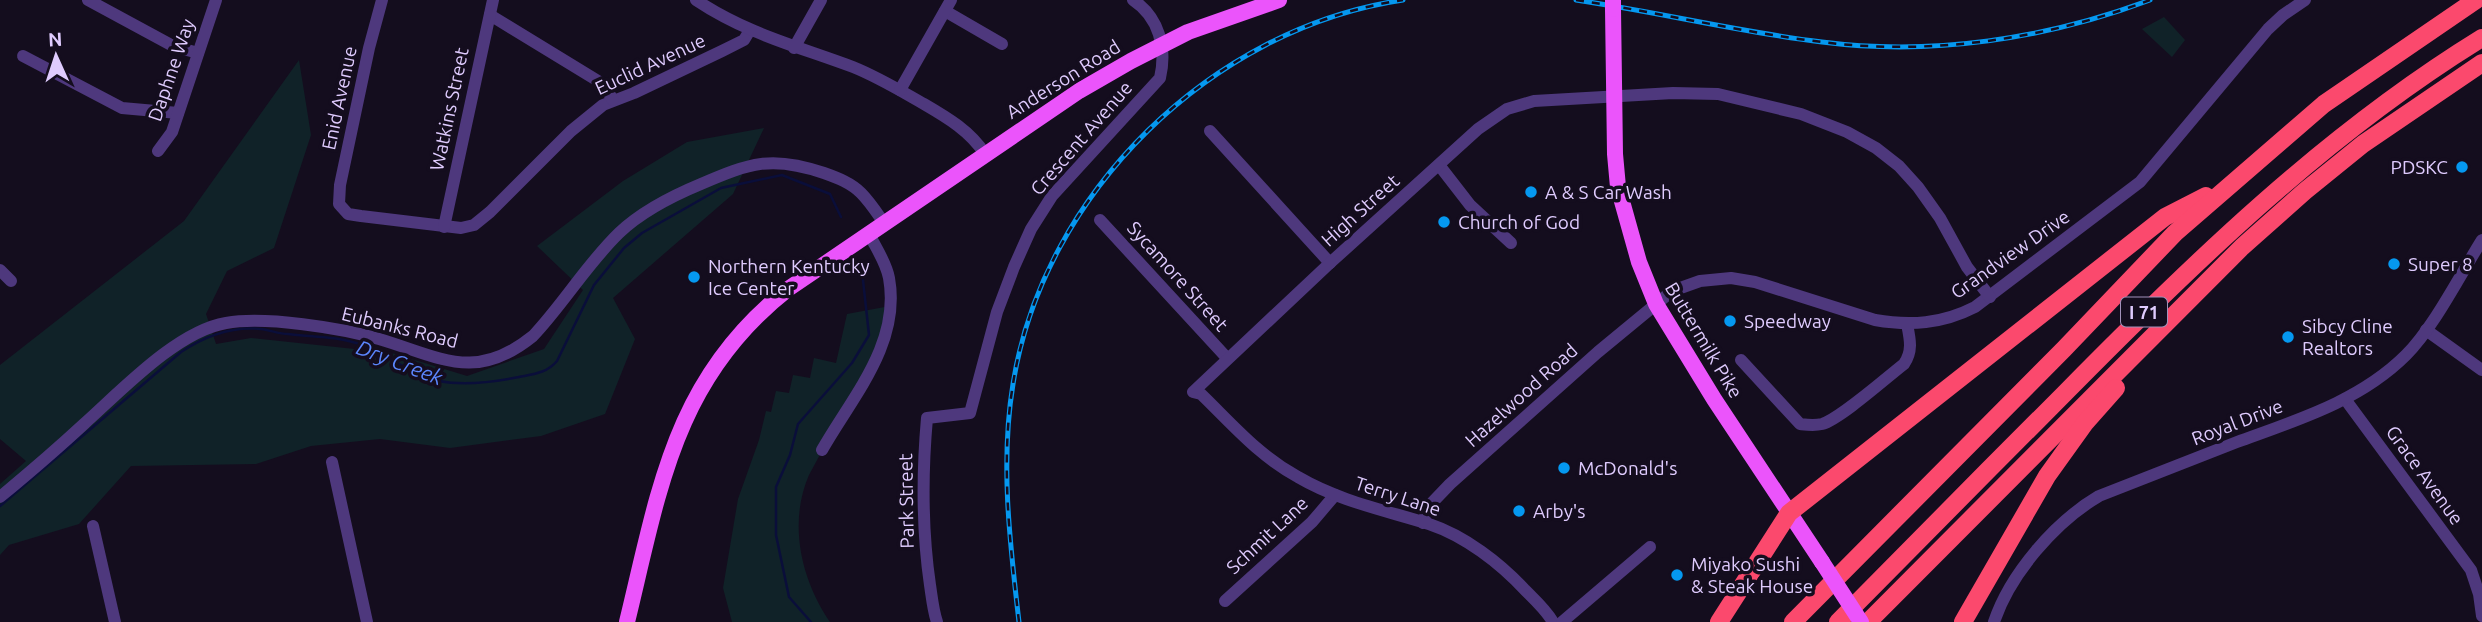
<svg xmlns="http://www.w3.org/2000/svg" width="2482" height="622" font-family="Ubuntu,sans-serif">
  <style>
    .green { fill: #102228 }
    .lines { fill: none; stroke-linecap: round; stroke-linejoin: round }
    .stream { stroke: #0a0e3a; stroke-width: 2.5 }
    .minor { stroke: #4e387d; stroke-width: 12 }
    .major { stroke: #eb54fb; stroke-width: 16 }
    .highway { stroke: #fb496d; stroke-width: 18 }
    .rail-casing { stroke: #0598f0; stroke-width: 5 }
    .rail { stroke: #140d1e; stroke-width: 2.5; stroke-dasharray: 8; stroke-linecap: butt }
    .major-bridge { stroke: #eb54fb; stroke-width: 16 }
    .poi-dot { fill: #0598f0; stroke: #140d1e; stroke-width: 2.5 }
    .labels { text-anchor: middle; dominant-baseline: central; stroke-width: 7; stroke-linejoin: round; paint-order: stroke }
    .shield { fill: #140d1e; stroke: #a292bb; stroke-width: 2 }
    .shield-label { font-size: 18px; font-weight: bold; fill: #dfcbfe }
    .street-label { font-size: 19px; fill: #dfcbfe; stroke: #140d1e }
    .poi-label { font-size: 19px; fill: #dfcbfe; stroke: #140d1e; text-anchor: start }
    .water-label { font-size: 21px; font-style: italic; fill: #5b85fc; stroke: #140d1e }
  </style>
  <rect width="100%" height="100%" fill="#140d1e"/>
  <g class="green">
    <polygon points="2164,17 2185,40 2172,57 2142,29"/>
    <polygon points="299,60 311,135 274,248 227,271 206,314 216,344 251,338 392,353 467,376 544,349 583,290 537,246 623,181 687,142 764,128 733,194 613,298 635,339 605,414 541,436 450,448 380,439 311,446 256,464 131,466 79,524 9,545 0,555 0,484 26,461 0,439 0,365 184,221"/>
    <path d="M890,306L886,332L809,475C788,523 801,580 830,622H732L723,588L738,499L759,440L766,411L771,412L776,391L789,393L793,375L810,378L814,358L836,363L847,314Z"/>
  </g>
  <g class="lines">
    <g class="stream">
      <path d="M0,506L181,352C205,336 232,326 261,329C270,330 279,334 288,334C313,337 338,336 362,345C388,355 411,375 439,381C465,386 494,382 519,377C534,374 547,373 557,361L594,285L624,248L642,233L721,188L782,175L830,194L841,217"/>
      <polyline points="811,622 789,597 776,535 776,487 790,455 798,424 852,363 869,335 861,262"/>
    </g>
    <g class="minor">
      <polyline points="88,0 173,46 198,53"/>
      <polyline points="382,0 369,48 340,185 339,204 348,214 361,216 461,228 474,225 490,212 571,131 603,105 634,93 722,51 744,40 750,30"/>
      <path d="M696,0C747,34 797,46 853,67C878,77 901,91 924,104C948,118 970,131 985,154"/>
      <polyline points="945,11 1002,44"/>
      <polyline points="490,15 603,84 613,100"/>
      <polyline points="794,48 821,0"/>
      <polyline points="23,56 122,108 178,113"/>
      <polyline points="900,90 951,0"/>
      <polyline points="1210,131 1330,263"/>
      <polyline points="158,151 172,132 216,0"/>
      <polyline points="1439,165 1470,205 1511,243"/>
      <polyline points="1100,220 1227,358"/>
      <polyline points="444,227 493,0"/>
      <polyline points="0,270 11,281"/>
      <polyline points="2426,330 2482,370"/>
      <path d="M1741,360L1800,424C1808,425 1814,426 1822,424C1840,419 1886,378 1904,364C1913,351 1910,339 1907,324"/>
      <polyline points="2345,399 2471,570 2479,594 2482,616"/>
      <path d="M822,450C852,397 901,344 889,278C886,262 876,248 869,234"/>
      <polyline points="332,462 367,622"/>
      <path d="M0,497C29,473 57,449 84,424C120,392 177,331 226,323C265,316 341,328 379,339C440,357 475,383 533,336C564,303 587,264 619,233C642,211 672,196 701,184C750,163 772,155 824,173C838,178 851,183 861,193C870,202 877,213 884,223"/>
      <path d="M1423,523L1428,507L1450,484L1598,352L1672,291L1700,281L1731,278L1755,282L1875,320C1910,326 1942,324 1975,307L2140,182L2268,29L2283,15L2305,0"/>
      <polyline points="93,526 115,622"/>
      <polyline points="1225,601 1312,522 1335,495"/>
      <path d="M937,622C933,610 932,598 930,585C922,530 922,474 927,418L970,413L997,312L1014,267L1031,229L1052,196L1160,78C1167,48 1159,17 1133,0"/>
      <path d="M1553,622C1546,610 1535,600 1525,590C1500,563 1465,536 1429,524C1384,510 1339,501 1298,477C1258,455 1233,425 1201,394L1193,392L1330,263L1478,129L1507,109L1534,101L1673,93L1718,94L1801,114L1847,132L1876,148L1899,166L1918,187L1940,218L1967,267L1990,297"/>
      <polyline points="1562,622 1650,547"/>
      <path d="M1994,622C2010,574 2055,522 2099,496C2145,478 2191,460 2237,442C2297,420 2360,401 2406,355C2434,327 2460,275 2482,240"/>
    </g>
    <g class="major">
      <polyline points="1613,9 1615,154 1618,187 1639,262 1656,304 1714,399 1822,562"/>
      <path d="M627,622C659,491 674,378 788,289L1079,91L1131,61L1188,32L1279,0"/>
    </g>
    <g class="highway">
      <polyline points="1719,622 1789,513 2165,217 2206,196"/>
      <polyline points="1793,622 2064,349 2175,233 2324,104 2476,0"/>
      <path d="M1838,622C1913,546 1989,469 2065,393C2193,263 2326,134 2482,38"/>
      <polyline points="1868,622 2242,247 2305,191 2363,144 2482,63"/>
      <polyline points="1963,622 2047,476 2085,423 2116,388"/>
    </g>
    <defs>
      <g id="rail">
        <path d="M1576,0C1658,12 1739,32 1822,42C1931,56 2047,39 2150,0"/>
        <path d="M1019,622C1010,544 1000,463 1013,384C1043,193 1212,28 1403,0"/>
      </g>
    </defs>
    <use href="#rail" class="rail-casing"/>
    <use href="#rail" class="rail"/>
    <g class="major-bridge">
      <polyline points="1613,9 1613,0"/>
      <polyline points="1822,562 1861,622"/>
    </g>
  </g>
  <g class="poi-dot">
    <circle cx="2462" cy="167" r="7"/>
    <circle cx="1531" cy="192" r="7"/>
    <circle cx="1444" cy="222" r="7"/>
    <circle cx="2394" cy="264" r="7"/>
    <circle cx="694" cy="277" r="7"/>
    <circle cx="1730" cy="321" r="7"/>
    <circle cx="2288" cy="337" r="7"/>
    <circle cx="1564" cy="468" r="7"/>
    <circle cx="1519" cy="511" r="7"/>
    <circle cx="1677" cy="575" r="7"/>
  </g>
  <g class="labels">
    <rect class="shield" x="2121" y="297.5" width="46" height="29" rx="5"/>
    <g class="shield-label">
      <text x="2144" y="312">I 71</text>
    </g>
    <g class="street-label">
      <text transform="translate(650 64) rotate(-25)">Euclid Avenue</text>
      <text transform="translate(171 70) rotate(-71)">Daphne Way</text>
      <text transform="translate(1063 79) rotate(-32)">Anderson Road</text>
      <text transform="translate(339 98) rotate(-78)">Enid Avenue</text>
      <text transform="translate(449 109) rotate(-78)">Watkins Street</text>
      <text transform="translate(1081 138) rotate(-49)">Crescent Avenue</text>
      <text transform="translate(1360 210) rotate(-42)">High Street</text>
      <text transform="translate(2010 254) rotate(-35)">Grandview Drive</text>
      <text transform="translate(1178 276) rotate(48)">Sycamore Street</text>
      <text transform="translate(400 327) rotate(14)">Eubanks Road</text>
      <text transform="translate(1704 340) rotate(59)">Buttermilk Pike</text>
      <text transform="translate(1521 395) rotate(-42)">Hazelwood Road</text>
      <text transform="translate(2237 422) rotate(-21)">Royal Drive</text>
      <text transform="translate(2425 475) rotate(54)">Grace Avenue</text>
      <text transform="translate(1398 496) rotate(18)">Terry Lane</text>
      <text transform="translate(906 501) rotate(-91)">Park Street</text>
      <text transform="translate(1267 535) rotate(-43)">Schmit Lane</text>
    </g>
    <g class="poi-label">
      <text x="2448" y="167" text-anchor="end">PDSKC</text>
      <text x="1545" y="192">A &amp; S Car Wash</text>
      <text x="1458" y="222">Church of God</text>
      <text x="2408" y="264">Super 8</text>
      <text x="708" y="266">Northern Kentucky<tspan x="708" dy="22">Ice Center</tspan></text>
      <text x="1744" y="321">Speedway</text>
      <text x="2302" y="326">Sibcy Cline<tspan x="2302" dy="22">Realtors</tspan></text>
      <text x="1578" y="468">McDonald's</text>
      <text x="1533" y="511">Arby's</text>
      <text x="1691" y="564">Miyako Sushi<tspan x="1691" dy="22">&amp; Steak House</tspan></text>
    </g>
    <g class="water-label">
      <text transform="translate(400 362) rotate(21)">Dry Creek</text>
    </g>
  </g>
  <g transform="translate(56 56) rotate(357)" stroke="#140d1e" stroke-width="5" paint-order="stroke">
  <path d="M0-5L12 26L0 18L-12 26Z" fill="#dfcbfe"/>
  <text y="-10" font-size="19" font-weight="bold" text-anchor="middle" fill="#dfcbfe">N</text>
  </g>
</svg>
